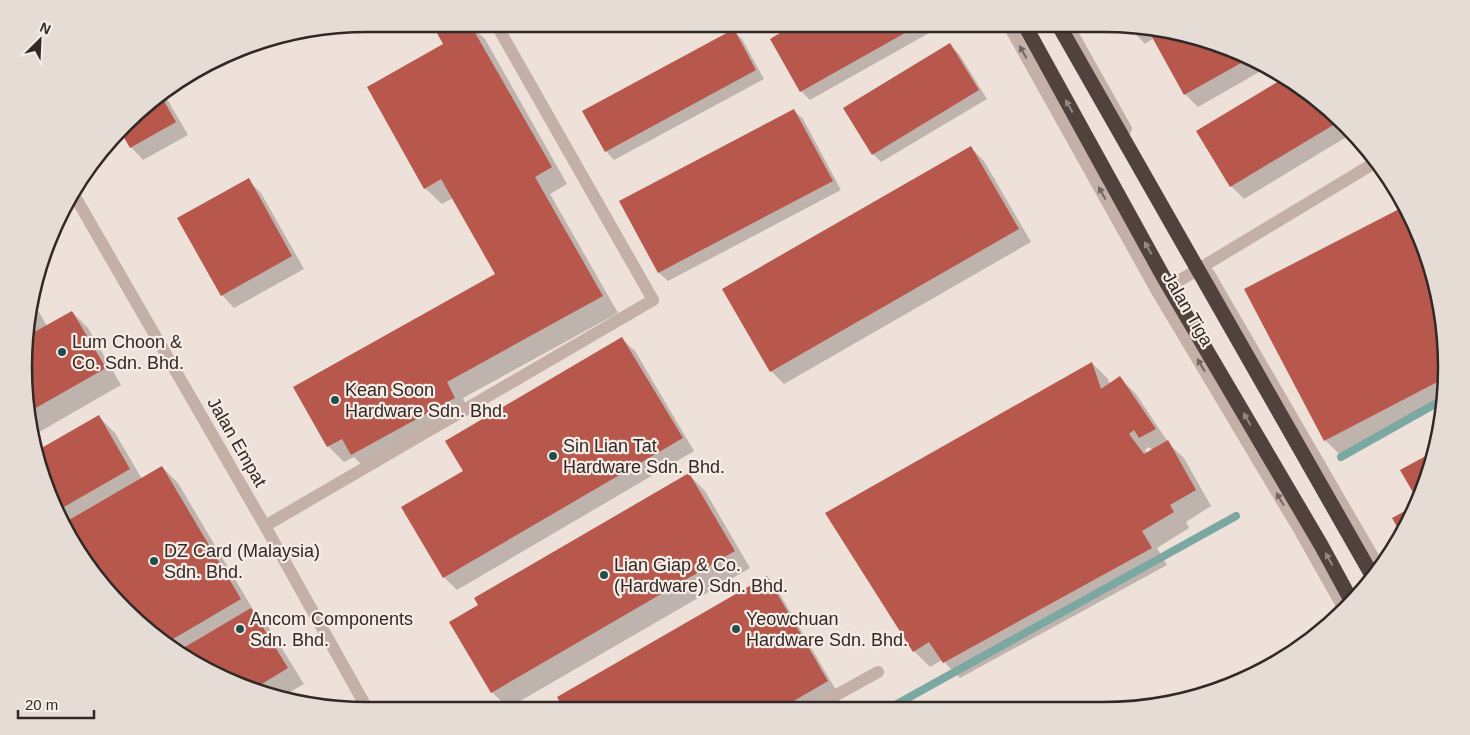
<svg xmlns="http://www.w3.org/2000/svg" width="1470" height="735" font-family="Arial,sans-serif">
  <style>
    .shadow { fill: #0003; fill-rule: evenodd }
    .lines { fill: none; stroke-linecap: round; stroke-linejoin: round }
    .stream { stroke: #7ca8a3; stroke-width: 8 }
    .building { fill: #b8584d }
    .minor { stroke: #c4b0a7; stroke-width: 12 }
    .highway-bridge { stroke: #52423e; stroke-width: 15 }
    .oneway { fill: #746560 }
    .oneway2 { fill: #948681 }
    .poi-dot { fill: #214e4b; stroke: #f6ece5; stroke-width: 2 }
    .labels { text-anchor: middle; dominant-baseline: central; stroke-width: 4.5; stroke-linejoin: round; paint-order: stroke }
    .street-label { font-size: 18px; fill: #322826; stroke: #f6ece5 }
    .poi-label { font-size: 18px; fill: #322826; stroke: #f6ece5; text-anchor: start }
    .rim { fill: none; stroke: #322826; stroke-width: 2.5 }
  </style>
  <rect width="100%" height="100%" fill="#eee1d9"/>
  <g class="shadow">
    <polygon points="433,24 469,24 485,39 567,184 550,194 618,313 463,398 470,414 368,471 354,457 344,462 328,446 497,275 453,198 442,204 425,188 368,88 445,44"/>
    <polygon points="798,24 945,24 810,100 801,91 771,39"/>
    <polygon points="1127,25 1191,35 1254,59 1268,67 1198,107 1185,94 1154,38 1145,44"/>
    <polygon points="733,31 742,39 764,79 614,160 606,151"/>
    <polygon points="950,45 959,54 987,99 881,162 873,154"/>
    <polygon points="1286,79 1312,95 1353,133 1244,199 1231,186 1198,132"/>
    <polygon points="163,92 188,135 143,160 131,147 123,133 158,95"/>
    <polygon points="794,111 803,119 841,190 668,281 659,273 621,202"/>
    <polygon points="971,148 984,161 1031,242 784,384 771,371 724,289"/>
    <polygon points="248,180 261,193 304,269 234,308 222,295"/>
    <polygon points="1405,207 1428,257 1443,322 1446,390 1443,403 1341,456 1325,440"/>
    <polygon points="31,298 47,326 72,312 88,328 121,385 34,435 27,412"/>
    <polygon points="622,339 635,351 694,451 457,590 444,577 403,508 465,471"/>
    <path d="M1092,363L1108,379L1110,384L1120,378L1136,394L1170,445L1184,458L1211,506L1186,522L1189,528L1157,548L1167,565L960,678L942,660L930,667L914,651ZM1149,447L1152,450L1147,453L1145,450Z"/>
    <polygon points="99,417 115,433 142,479 162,467 178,483 255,613 268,626 304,684 278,699 216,676 124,610 59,519 38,451"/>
    <polygon points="689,475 705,491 750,568 508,708 492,692"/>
    <polygon points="767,578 775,586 836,690 803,709 566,710"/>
  </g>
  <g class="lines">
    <g class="stream">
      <polyline points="1341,457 1444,399"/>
      <polyline points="888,709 1236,516"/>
    </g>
  </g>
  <g class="building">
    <polygon points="432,24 460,24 461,26 470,24 552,167 535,177 603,296 447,382 455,398 351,455 342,439 327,447 293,387 495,274 441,179 424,189 367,87 443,44"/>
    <polygon points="795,24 921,24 800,92 770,39"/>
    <polygon points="1147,28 1191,35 1250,58 1184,95"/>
    <polygon points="734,29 756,70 605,152 582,111"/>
    <polygon points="950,43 979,90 872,155 843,108"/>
    <polygon points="1284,78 1312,95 1340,121 1230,187 1196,131"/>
    <polygon points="160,94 176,122 130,148 122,134"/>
    <polygon points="794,109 833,181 658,273 619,201"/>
    <polygon points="971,146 1019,229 770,372 722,289"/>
    <polygon points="249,178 292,256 221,296 177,218"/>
    <polygon points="1405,206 1428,257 1443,322 1445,378 1324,441 1244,289"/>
    <polygon points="72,311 106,368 27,413 29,335"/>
    <polygon points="622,337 683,438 443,578 401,507 463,471 445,441"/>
    <polygon points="1092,362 1101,389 1120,376 1156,429 1139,438 1134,430 1129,434 1144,454 1168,440 1196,490 1170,505 1174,512 1142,531 1152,548 943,663 929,642 913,652 825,513"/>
    <polygon points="99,415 130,469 57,511 38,450"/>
    <polygon points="1435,451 1435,456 1418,501 1400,470"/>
    <polygon points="162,466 241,599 168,642 124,610 62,524"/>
    <polygon points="689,473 735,551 491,693 449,622 478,605 474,598"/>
    <polygon points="1416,505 1411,519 1401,534 1392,518"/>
    <polygon points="767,576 828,681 780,709 564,710 557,697"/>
    <polygon points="251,608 288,668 252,690 216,676 180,650"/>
  </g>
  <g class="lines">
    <g class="minor">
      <polyline points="1008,24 1158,293 1300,531 1344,609"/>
      <polyline points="1067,24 1126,129"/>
      <polyline points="73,193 265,526 368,710"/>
      <polyline points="1209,274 1379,567"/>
      <polyline points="1162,291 1376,162"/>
      <polyline points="265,526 653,300 496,24"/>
      <polyline points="811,709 878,672"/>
    </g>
    <g class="highway-bridge">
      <polyline points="1024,24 1164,278 1321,545 1352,602"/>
      <polyline points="1058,24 1373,577"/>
    </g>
  </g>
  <defs><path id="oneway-solid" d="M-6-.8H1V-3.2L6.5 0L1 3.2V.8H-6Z" transform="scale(1.25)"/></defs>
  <g class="oneway">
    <use href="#oneway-solid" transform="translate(1023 52) rotate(-119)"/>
    <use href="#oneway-solid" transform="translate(1102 193) rotate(-119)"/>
    <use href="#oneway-solid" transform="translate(1201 365) rotate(-121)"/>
    <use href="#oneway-solid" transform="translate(1280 499) rotate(-121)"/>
  </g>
  <g class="oneway2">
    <use href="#oneway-solid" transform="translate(1069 106) rotate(-119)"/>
    <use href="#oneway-solid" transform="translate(1148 248) rotate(-119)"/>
    <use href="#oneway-solid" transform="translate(1247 419) rotate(-120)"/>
    <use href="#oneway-solid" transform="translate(1329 559) rotate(-119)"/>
  </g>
  <g class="poi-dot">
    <circle cx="62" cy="352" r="5"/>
    <circle cx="335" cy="400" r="5"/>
    <circle cx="553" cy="456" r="5"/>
    <circle cx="154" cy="561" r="5"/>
    <circle cx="604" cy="575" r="5"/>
    <circle cx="240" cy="629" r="5"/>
    <circle cx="736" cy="629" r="5"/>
  </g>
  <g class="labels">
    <g class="street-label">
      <text transform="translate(1188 309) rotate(60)">Jalan Tiga</text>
      <text transform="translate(237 442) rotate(60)">Jalan Empat</text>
    </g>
    <g class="poi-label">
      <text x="72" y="342">Lum Choon &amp;<tspan x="72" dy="21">Co. Sdn. Bhd.</tspan></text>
      <text x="345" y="390">Kean Soon<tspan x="345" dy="21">Hardware Sdn. Bhd.</tspan></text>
      <text x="563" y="446">Sin Lian Tat<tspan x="563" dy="21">Hardware Sdn. Bhd.</tspan></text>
      <text x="164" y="551">DZ Card (Malaysia)<tspan x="164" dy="21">Sdn. Bhd.</tspan></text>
      <text x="614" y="565">Lian Giap &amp; Co.<tspan x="614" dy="21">(Hardware) Sdn. Bhd.</tspan></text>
      <text x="250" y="619">Ancom Components<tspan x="250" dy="21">Sdn. Bhd.</tspan></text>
      <text x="746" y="619">Yeowchuan<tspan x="746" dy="21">Hardware Sdn. Bhd.</tspan></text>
    </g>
  </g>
  <path d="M0 0H1470V735H0ZM367 32H1103A335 335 0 0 1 1438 367V367A335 335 0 0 1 1103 702H367A335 335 0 0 1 32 367V367A335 335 0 0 1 367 32Z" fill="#e6dcd6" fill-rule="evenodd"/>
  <path class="rim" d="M367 32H1103A335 335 0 0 1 1438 367V367A335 335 0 0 1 1103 702H367A335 335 0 0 1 32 367V367A335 335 0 0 1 367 32Z"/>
  <g transform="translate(40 40) rotate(24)" stroke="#f6ece5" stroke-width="4" paint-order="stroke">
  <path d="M0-4L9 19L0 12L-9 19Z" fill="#322826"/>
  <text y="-8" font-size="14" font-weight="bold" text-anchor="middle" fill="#322826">N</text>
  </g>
  <path d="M18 710v8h76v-8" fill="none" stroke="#322826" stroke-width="2.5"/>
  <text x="25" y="710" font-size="15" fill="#322826" stroke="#f6ece5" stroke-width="4" paint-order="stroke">20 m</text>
</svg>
